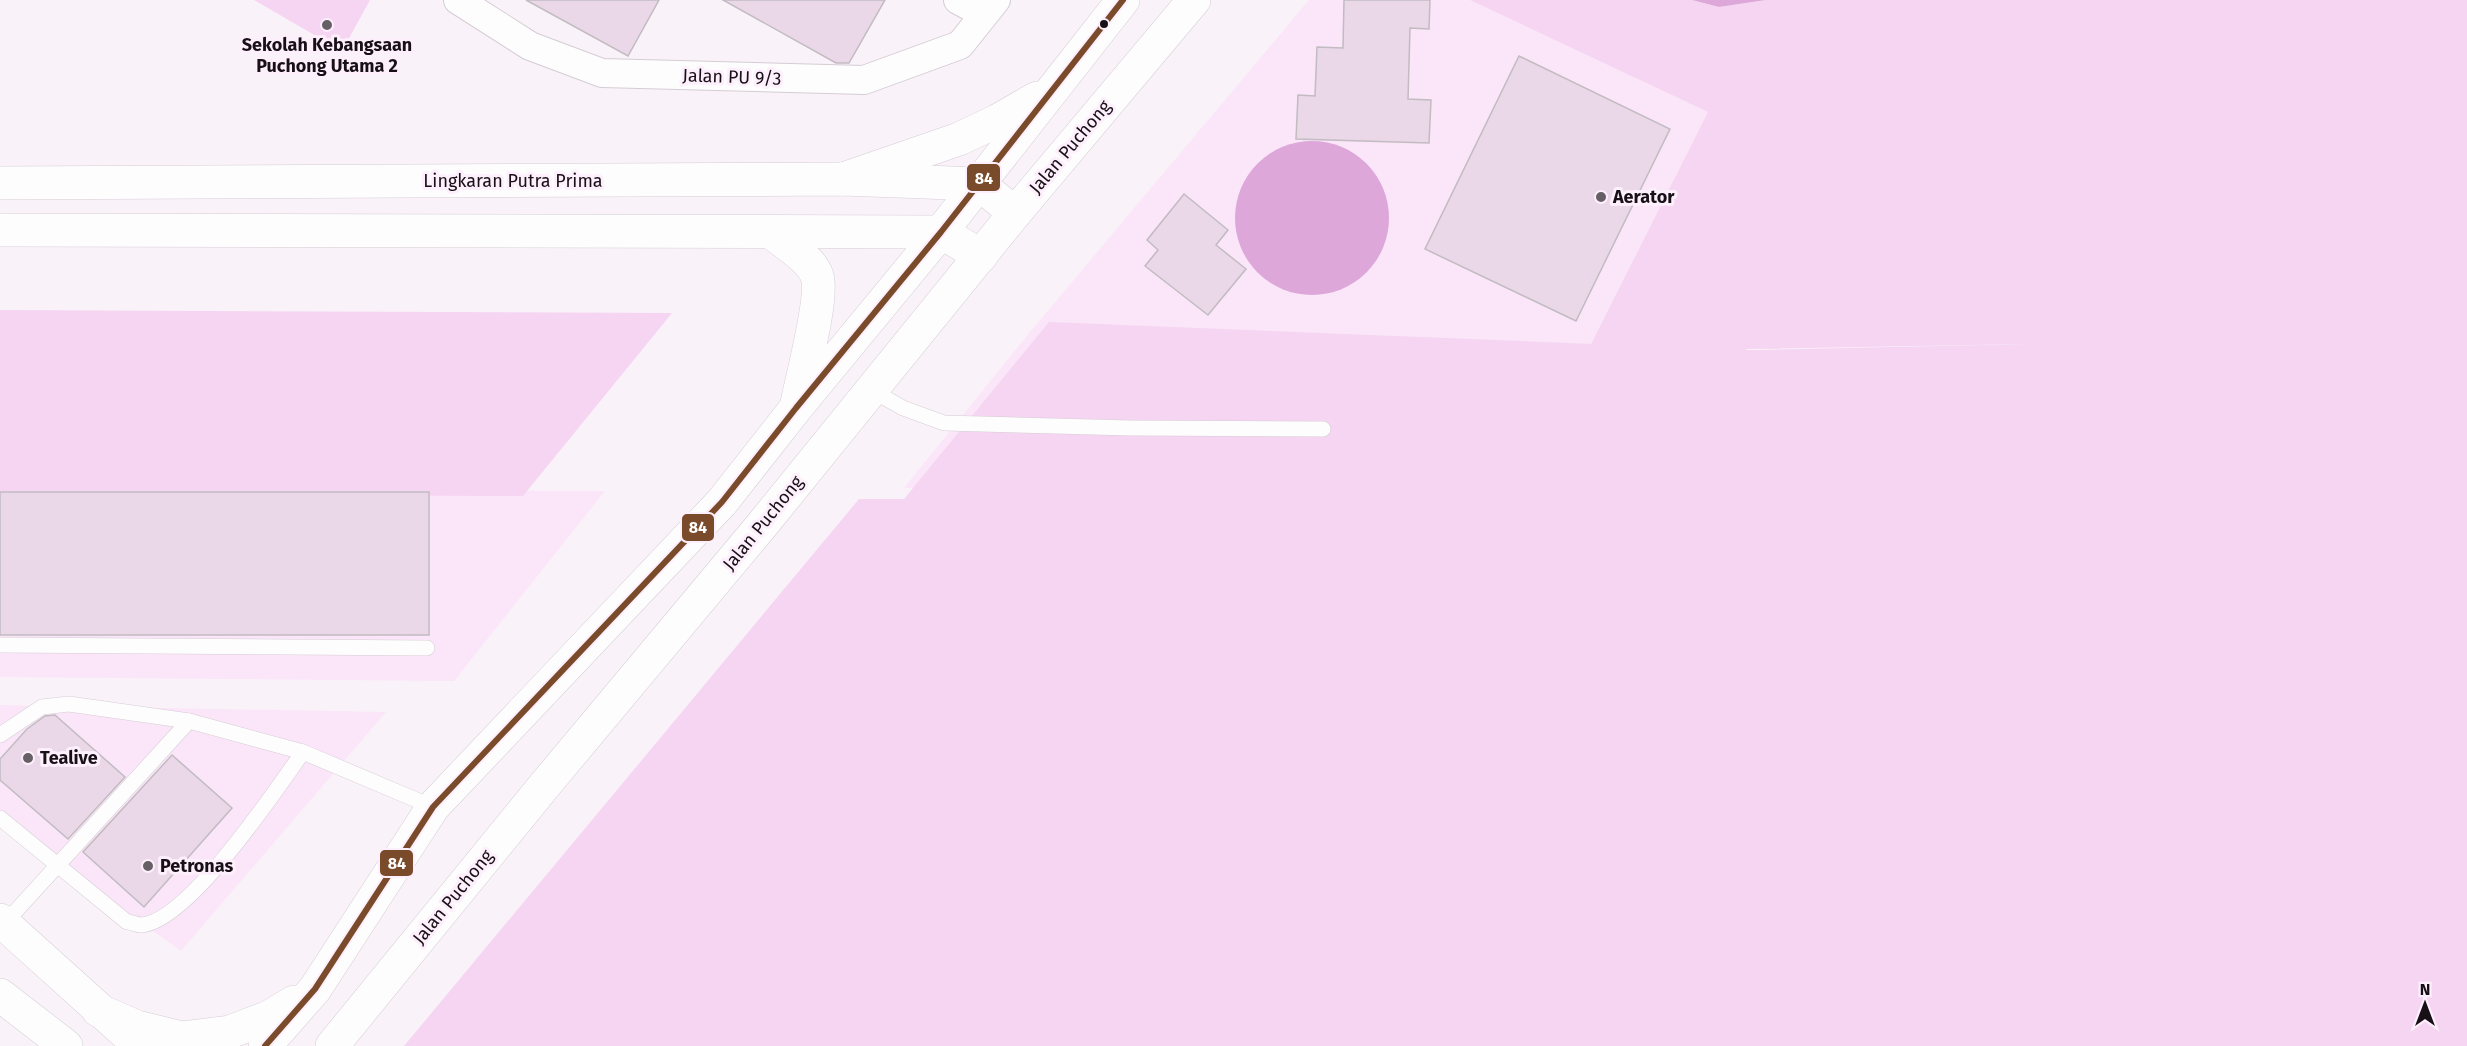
<svg xmlns="http://www.w3.org/2000/svg" width="2467" height="1046" font-family="'Fira Sans',sans-serif">
  <style>
    .built { fill: #fae6f8 }
    .green { fill: #f5d5f2; fill-rule: evenodd }
    .water { fill: #dda7da }
    .building { fill: #ead8e8; stroke: #c2bbc1; stroke-width: 1.5 }
    .lines { fill: none; stroke-linecap: round; stroke-linejoin: round }
    .service-casing { stroke: #d5cdd4; stroke-width: 16 }
    .minor-casing { stroke: #d5cdd4; stroke-width: 30 }
    .tertiary-casing { stroke: #d5cdd4; stroke-width: 34 }
    .secondary-casing { stroke: #d5cdd4; stroke-width: 34 }
    .primary-casing { stroke: #d5cdd4; stroke-width: 34 }
    .service { stroke: #fefdfe; stroke-width: 15 }
    .minor { stroke: #fefdfe; stroke-width: 28 }
    .tertiary { stroke: #fefdfe; stroke-width: 33 }
    .secondary { stroke: #fefdfe; stroke-width: 33 }
    .primary { stroke: #fefdfe; stroke-width: 33 }
    .bus-1-casing { stroke: #fdeffb; stroke-width: 10 }
    .bus-1 { stroke: #7a4b2a; stroke-width: 6 }
    .bus-dot { fill: #181017; stroke: #fdeffb; stroke-width: 2 }
    .poi-dot { fill: #675f66; stroke: #fdeffb; stroke-width: 2 }
    .labels { text-anchor: middle; dominant-baseline: central; stroke-width: 6; stroke-linejoin: round; paint-order: stroke }
    .poi-label { font-size: 18px; font-weight: bold; fill: #181017; stroke: #fdeffb; text-anchor: start }
    .street-label { font-size: 18px; fill: #181017; stroke: #fdeffb }
    .line-badge { stroke: #fdeffb; stroke-width: 2 }
    .badge-label { font-size: 16px; text-anchor: middle; font-weight: bold; fill: #fff }
  </style>
  <rect width="100%" height="100%" fill="#faf2f9"/>
  <g class="built">
    <polygon points="1309,0 1470,0 1708,112 1587,352 1493,492 904,488 1030,332"/>
    <polygon points="0,490 605,491 454,681 0,677"/>
    <polygon points="0,705 386,712 181,951 0,822"/>
  </g>
  <g class="green">
    <polygon points="254,0 370,0 342,51"/>
    <path d="M1470,0H1692L1719,7L1766,0H2467V1046H404L859,499H904L1049,322L1591,344L1708,112ZM2028,344L1753,350H1746L1747,349Z"/>
    <polygon points="0,310 672,313 523,496 0,494"/>
  </g>
  <g class="water">
    <polygon points="1692,0 1766,0 1719,7"/>
    <circle cx="1312" cy="218" r="77"/>
  </g>
  <g class="building">
    <polygon points="526,0 659,0 628,56"/>
    <polygon points="723,0 885,0 849,63 836,63"/>
    <polygon points="1344,0 1430,0 1429,29 1410,28 1408,99 1431,100 1429,143 1296,139 1298,95 1315,96 1317,47 1343,48"/>
    <polygon points="1519,56 1670,129 1576,321 1425,249"/>
    <polygon points="1184,194 1228,230 1216,245 1246,269 1208,315 1145,266 1158,250 1147,240"/>
    <rect x="0" y="492" width="429" height="143"/>
    <polygon points="55,715 125,777 68,839 0,780 0,759 27,729 45,716"/>
    <polygon points="172,755 232,808 144,907 83,852"/>
  </g>
  <g class="lines">
    <defs>
      <g id="service">
        <polyline points="871,390 903,408 944,423 1131,428 1323,429"/>
        <polyline points="0,645 427,648"/>
        <polyline points="0,735 42,707 69,704 189,721"/>
        <path d="M0,818L127,922C131,922 137,925 141,925C188,922 275,791 303,752"/>
        <polyline points="4,924 189,721 303,752 433,807"/>
      </g>
      <g id="minor">
        <polyline points="458,0 530,46 602,73 864,80 960,45 996,0"/>
        <polyline points="958,0 984,14"/>
      </g>
      <g id="tertiary">
        <polyline points="0,920 140,1046"/>
        <polyline points="0,995 66,1046"/>
      </g>
      <g id="secondary">
        <polyline points="0,183 843,179 979,184 1015,213"/>
        <polyline points="0,230 941,232 981,256"/>
      </g>
      <g id="primary">
        <polyline points="843,179 959,139 997,121 1037,98"/>
        <path d="M771,232C785,244 811,258 817,276C824,296 802,378 797,403"/>
        <polyline points="98,1010 137,1027 182,1038 230,1032 269,1017 294,1002"/>
        <polyline points="265,1046 315,989 433,807 722,502 796,408 941,232 1123,0"/>
        <polyline points="332,1046 544,786 762,525 1015,213 1194,0"/>
      </g>
    </defs>
    <use href="#service" class="service-casing"/>
    <use href="#minor" class="minor-casing"/>
    <use href="#tertiary" class="tertiary-casing"/>
    <use href="#secondary" class="secondary-casing"/>
    <use href="#primary" class="primary-casing"/>
    <use href="#service" class="service"/>
    <use href="#minor" class="minor"/>
    <use href="#tertiary" class="tertiary"/>
    <use href="#secondary" class="secondary"/>
    <use href="#primary" class="primary"/>
    <defs>
      <polyline id="bus-1" points="265,1046 315,989 433,807 722,502 796,408 941,232 1123,0"/>
    </defs>
    <use href="#bus-1" class="bus-1-casing"/>
    <use href="#bus-1" class="bus-1"/>
  </g>
  <circle class="bus-dot" cx="1104" cy="24" r="5"/>
  <g class="poi-dot">
    <circle cx="327" cy="25" r="6"/>
    <circle cx="1601" cy="197" r="6"/>
    <circle cx="28" cy="758" r="6"/>
    <circle cx="148" cy="866" r="6"/>
  </g>
  <g class="labels">
    <g class="poi-label">
      <text x="327" y="45" text-anchor="middle">Sekolah Kebangsaan<tspan x="327" dy="21">Puchong Utama 2</tspan></text>
      <text x="1613" y="197">Aerator</text>
      <text x="40" y="758">Tealive</text>
      <text x="160" y="866">Petronas</text>
    </g>
    <g class="street-label">
      <text transform="translate(732 77) rotate(2)">Jalan PU 9/3</text>
      <text transform="translate(1070 147) rotate(-50)">Jalan Puchong</text>
      <text x="513" y="181">Lingkaran Putra Prima</text>
      <text transform="translate(763 523) rotate(-51)">Jalan Puchong</text>
      <text transform="translate(453 897) rotate(-51)">Jalan Puchong</text>
    </g>
  </g>
  <g class="line-badge">
    <rect x="966" y="163" width="35" height="29" rx="6" fill="#7a4b2a"/>
    <rect x="681" y="513" width="34" height="29" rx="6" fill="#7a4b2a"/>
    <rect x="379" y="849" width="35" height="28" rx="6" fill="#7a4b2a"/>
  </g>
  <g class="badge-label">
    <text x="984" y="184">84</text>
    <text x="698" y="533">84</text>
    <text x="397" y="869">84</text>
  </g>
  <g transform="translate(2425 1004)" stroke="#fdeffb" stroke-width="4.5" paint-order="stroke">
  <path d="M0-4.5L10 22L0 15L-10 22Z" fill="#181017"/>
  <text y="-9" font-size="16" font-weight="bold" text-anchor="middle" fill="#181017">N</text>
  </g>
</svg>
